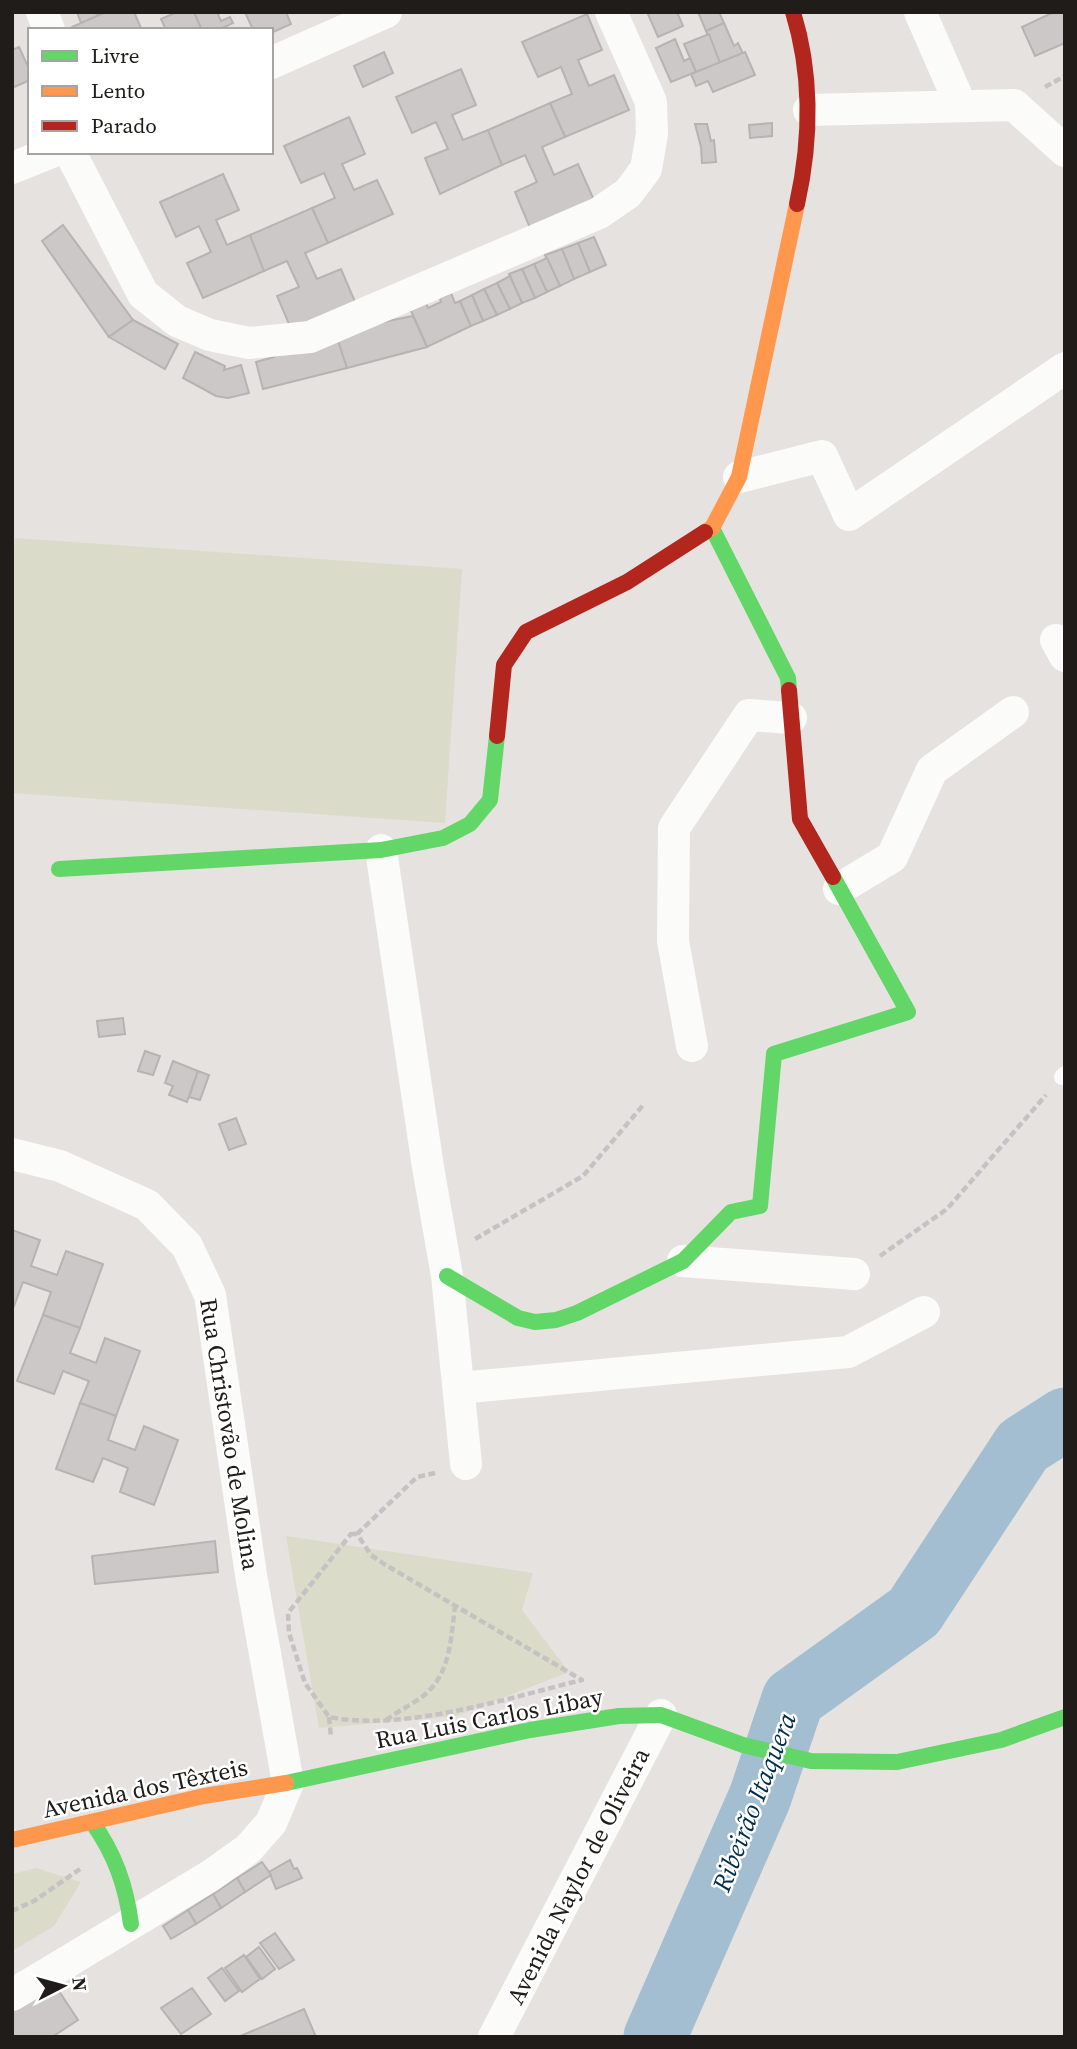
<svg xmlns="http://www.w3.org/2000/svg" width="1077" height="2049" font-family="'Source Serif 4',serif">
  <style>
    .green { fill: #dbdbc9 }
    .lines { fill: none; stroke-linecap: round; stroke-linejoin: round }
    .river { stroke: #a4bed1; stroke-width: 63 }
    .building { fill: #cbc8c7; stroke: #b6b3b2; stroke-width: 2 }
    .path { stroke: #c4c2c2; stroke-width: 4.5; stroke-dasharray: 7 3.5; stroke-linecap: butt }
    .lane { stroke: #fbfbfa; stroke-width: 16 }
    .street { stroke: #fbfbfa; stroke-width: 32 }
    .fast { stroke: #63d668; stroke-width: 16 }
    .slow { stroke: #ff974d; stroke-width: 16 }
    .jam { stroke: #b3261e; stroke-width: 16 }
    .labels { text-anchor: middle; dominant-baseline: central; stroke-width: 5; stroke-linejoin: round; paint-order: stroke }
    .street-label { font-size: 24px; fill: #1f1c1a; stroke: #fff }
    .water-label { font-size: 26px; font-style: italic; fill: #002f4b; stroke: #fff }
  </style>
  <rect width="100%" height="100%" fill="#e6e2e0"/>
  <g class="green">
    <polygon points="15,538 462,569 445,823 12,793 12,574"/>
    <polygon points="286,1536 533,1573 522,1610 569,1672 456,1716 319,1728"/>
    <polygon points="36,1868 81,1882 54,1926 12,1951 12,1874"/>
  </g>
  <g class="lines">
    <polyline class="river" points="655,2037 760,1797 793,1699 914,1612 1023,1446 1065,1419"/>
  </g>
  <g class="building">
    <polygon points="77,12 96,12 98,16 81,23"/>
    <polygon points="106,12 134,12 141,28 73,30 72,27"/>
    <polygon points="177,12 194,12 202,30 166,30 161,19"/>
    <polygon points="194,12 217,12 221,21 230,17 233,23 218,30 202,30"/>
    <polygon points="245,12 286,12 291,24 271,33 271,30 253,30"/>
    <polygon points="647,12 677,12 683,26 658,37"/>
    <polygon points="698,12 719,12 724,23 706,31"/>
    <polygon points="1054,12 1065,12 1065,43 1035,56 1022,27"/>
    <polygon points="587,14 602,50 578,60 589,86 614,75 629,110 565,137 550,103 572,94 561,67 538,77 522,42"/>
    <polygon points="724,23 734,46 738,43 743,54 720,63 706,31"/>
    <polygon points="709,34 720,63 696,72 684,44"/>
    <polygon points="675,39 684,61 690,58 696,72 671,82 656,48"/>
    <polygon points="19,47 30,71 30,80 12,88 12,50"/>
    <polygon points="384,52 393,73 363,87 354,66"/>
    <polygon points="745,52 755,75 713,92 708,81 696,86 691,74"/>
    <polygon points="461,69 476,105 452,115 463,140 488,130 502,165 440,194 425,158 448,149 436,122 412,133 396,97"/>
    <polygon points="550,103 565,137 542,147 554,175 578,164 594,200 530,228 515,192 537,182 525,155 502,165 488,130"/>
    <polygon points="349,117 365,154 342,164 354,190 377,180 393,214 328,243 312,208 335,198 324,173 301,183 284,146"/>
    <polygon points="772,123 772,136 750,138 749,125"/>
    <polygon points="695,124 707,124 711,141 714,140 716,162 702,163 701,147"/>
    <polygon points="223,174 239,210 216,220 227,245 250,235 264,271 203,298 187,263 211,252 199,226 176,237 160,202"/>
    <polygon points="312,208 328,243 305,253 317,279 341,269 356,304 292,331 277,296 299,287 287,261 264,271 250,235"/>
    <polygon points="63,225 133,320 109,337 42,241"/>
    <polygon points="594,237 606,265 590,272 578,243"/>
    <polygon points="578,243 590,272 574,279 562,249"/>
    <polygon points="562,249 574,279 560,286 545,255"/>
    <polygon points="547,258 560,286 547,292 534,264"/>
    <polygon points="534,264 547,292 535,298 522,269"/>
    <polygon points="522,269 535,298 522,303 509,274"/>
    <polygon points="510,276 522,303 510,309 497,283"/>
    <polygon points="497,283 510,309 497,315 484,289"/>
    <polygon points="484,289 497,315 483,321 472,295"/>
    <polygon points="451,293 455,303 460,301 471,326 427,347 407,302 422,295 428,308 441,302 440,298"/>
    <polygon points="472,295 483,321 471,326 460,301"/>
    <polygon points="413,316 427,347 347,368 333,332"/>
    <polygon points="133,320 178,344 165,369 109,337"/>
    <polygon points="338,341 347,368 263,389 256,362 274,357 273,355"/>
    <polygon points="195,352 225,366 224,370 241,365 249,393 228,398 216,396 183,378"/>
    <polygon points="123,1018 125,1034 99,1037 97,1021"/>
    <polygon points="145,1051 160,1056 153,1075 138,1071"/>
    <polygon points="173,1061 198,1071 187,1102 169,1095 173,1086 165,1083"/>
    <polygon points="198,1071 209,1075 200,1100 189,1097"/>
    <polygon points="236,1118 246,1144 229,1150 219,1124"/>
    <polygon points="12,1230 40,1240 31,1266 57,1275 66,1251 103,1264 80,1328 43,1315 51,1292 23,1282 14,1306 12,1305"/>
    <polygon points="43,1315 80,1328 70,1353 96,1363 105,1338 140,1351 116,1416 80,1403 89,1381 63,1371 54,1394 17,1381"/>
    <polygon points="80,1403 116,1416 108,1440 135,1450 144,1426 178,1440 154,1505 120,1492 128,1468 103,1458 93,1482 56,1469"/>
    <polygon points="215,1541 218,1572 95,1584 92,1556"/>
    <polygon points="290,1860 294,1869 297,1868 302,1878 276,1889 269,1872"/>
    <polygon points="262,1862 271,1875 245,1892 237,1878"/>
    <polygon points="237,1878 245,1892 221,1908 213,1894"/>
    <polygon points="213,1894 221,1908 196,1924 188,1910"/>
    <polygon points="188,1910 196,1924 171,1939 163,1926"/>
    <polygon points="275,1933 294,1960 279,1969 260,1943"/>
    <polygon points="259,1947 275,1969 262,1979 246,1957"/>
    <polygon points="244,1955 260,1979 242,1992 225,1968"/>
    <polygon points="222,1968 239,1991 225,2001 208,1978"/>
    <polygon points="53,1982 78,2020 52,2037 12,2037 12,2008"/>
    <polygon points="192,1988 211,2014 181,2034 161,2008"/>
    <polygon points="304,2009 316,2037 238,2037"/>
  </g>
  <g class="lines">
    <g class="path">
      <polyline points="1045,87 1065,76"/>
      <polyline points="475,1239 583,1176 644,1104"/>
      <polyline points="880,1256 947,1209 1046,1095"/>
      <path d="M351,1534H357L371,1555L384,1564L582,1680C508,1698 404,1732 329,1717L305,1683L289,1633L288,1613Z"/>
      <polyline points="357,1534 417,1477 435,1473"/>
      <polyline points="329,1717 331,1737"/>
      <path d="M386,1720C398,1711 415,1703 427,1693C451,1670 451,1637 455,1606"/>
      <polyline points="12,1911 34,1901 80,1869"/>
    </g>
    <polyline class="lane" points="1062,1077 1065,1074"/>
    <g class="street">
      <polyline points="42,12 49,30"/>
      <polyline points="920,12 961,106"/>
      <polyline points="271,63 386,12"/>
      <polyline points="809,110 1014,105 1065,151"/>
      <polyline points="70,152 143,294 177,321 210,335 249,343 310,337 599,213 628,193 646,169 652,134 651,102 611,12"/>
      <polyline points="12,168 52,152"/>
      <polyline points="739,477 822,456 849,515 1065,368"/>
      <polyline points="1056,640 1065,656"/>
      <polyline points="381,850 428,1167 447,1276 466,1464"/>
      <polyline points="839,889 892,857 932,770 1013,712"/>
      <polyline points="692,1046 673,941 674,828 749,715 791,718"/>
      <polyline points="12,1154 60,1166 147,1205 187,1246 210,1295 251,1575 288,1783 271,1823 248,1849 210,1876 12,1995"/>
      <polyline points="683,1261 854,1274"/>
      <polyline points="459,1388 848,1352 924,1312"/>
      <polyline points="494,2037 661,1715"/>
    </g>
    <g class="fast">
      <polyline points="712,528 788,678 789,690"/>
      <polyline points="59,869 381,850 443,838 470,824 490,800 497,736"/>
      <polyline points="447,1276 518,1318 535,1322 556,1320 577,1313 683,1261 731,1212 760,1206 774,1054 908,1012 833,877"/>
      <polyline points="286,1783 530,1730 619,1716 661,1715 743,1745 811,1761 897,1762 1001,1740 1065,1717"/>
      <path d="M92,1822C115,1854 126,1886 131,1924"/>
    </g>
    <g class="slow">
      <polyline points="705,532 712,528 739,477 797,204"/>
      <polyline points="12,1840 204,1796 286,1783"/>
    </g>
    <g class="jam">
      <path d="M793,12C812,74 811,141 797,204"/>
      <polyline points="789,690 800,819 833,877"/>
      <polyline points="497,736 504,665 526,632 627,582 705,532"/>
    </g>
  </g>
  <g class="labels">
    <g class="street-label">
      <text transform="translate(230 1434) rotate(81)">Rua Christovão de Molina</text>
      <text transform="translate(489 1718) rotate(-11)">Rua Luis Carlos Libay</text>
      <text transform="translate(145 1788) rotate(-12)">Avenida dos Têxteis</text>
      <text transform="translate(578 1876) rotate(-63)">Avenida Naylor de Oliveira</text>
    </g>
    <g class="water-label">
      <text transform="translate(754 1802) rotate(-69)">Ribeirão Itaquera</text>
    </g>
  </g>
  <rect width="1077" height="2049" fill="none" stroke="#1f1c1a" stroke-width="28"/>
  <rect x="28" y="28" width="245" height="126" fill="#ffffff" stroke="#a5a4a3" stroke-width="2"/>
  <rect x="42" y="51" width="35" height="10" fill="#63d668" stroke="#a5a4a3" stroke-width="2"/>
  <text x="91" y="63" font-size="21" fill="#1f1c1a">Livre</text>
  <rect x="42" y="86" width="35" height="10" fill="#ff974d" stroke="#a5a4a3" stroke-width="2"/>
  <text x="91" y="98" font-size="21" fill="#1f1c1a">Lento</text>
  <rect x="42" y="121" width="35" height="10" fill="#b3261e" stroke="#a5a4a3" stroke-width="2"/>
  <text x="91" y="133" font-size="21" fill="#1f1c1a">Parado</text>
  <g transform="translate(63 1986) rotate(84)" stroke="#ffffff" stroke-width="5" paint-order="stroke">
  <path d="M0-5L12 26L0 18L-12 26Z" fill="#1f1c1a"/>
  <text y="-10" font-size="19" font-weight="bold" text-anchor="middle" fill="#1f1c1a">N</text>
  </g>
</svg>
